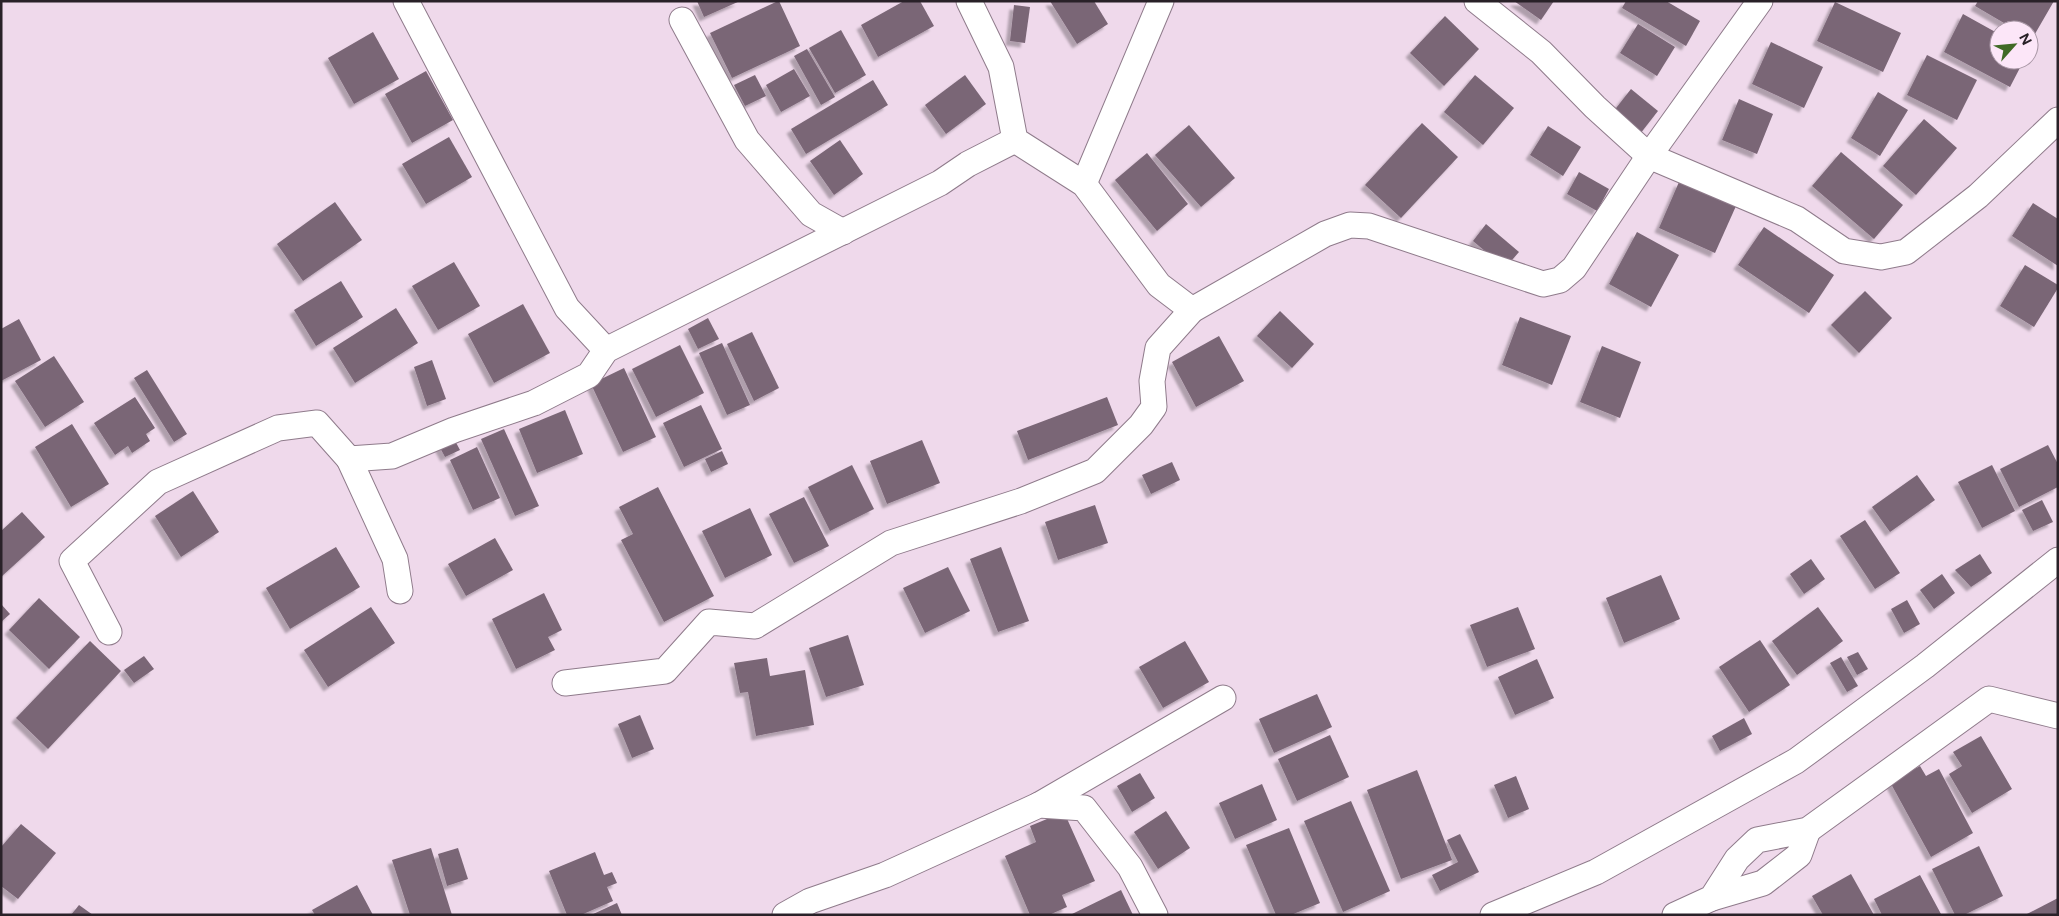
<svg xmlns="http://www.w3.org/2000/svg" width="2059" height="916" font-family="Figtree,sans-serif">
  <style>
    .building { fill: #7a6676; filter: url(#shadow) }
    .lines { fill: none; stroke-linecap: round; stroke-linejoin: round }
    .minor-casing { stroke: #8f7b8b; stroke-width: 27 }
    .minor { stroke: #fff; stroke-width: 25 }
  </style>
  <defs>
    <filter id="shadow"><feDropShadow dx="-4.5" dy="4.5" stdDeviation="1" flood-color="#0004"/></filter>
  </defs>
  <rect width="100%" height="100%" fill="#efd9eb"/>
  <g class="building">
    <polygon points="697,1 740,1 704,17"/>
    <polygon points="778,1 779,1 800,46 732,78 710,33"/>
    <polygon points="904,1 920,1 934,26 878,57 861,25"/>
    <polygon points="1050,1 1094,1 1108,24 1077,44"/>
    <polygon points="1514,1 1554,1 1541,20"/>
    <polygon points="1626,1 1666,1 1700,21 1686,46 1622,8"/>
    <polygon points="1978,1 2054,1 2032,39 2029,38 2029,30 2016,30 1975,6"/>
    <polygon points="1835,2 1901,33 1883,72 1817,41"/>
    <polygon points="1014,5 1030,7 1025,43 1010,41"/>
    <polygon points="1963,14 1999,34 1999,60 2024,60 2010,87 1944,52"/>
    <polygon points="1445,16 1479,49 1444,86 1410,53"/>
    <polygon points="1638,24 1675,47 1657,76 1620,53"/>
    <polygon points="841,30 866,75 835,93 809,48"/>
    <polygon points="373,32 399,79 354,104 328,58"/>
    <polygon points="1771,42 1823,67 1804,108 1752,84"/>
    <polygon points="807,49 835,97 821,105 794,56"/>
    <polygon points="1927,55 1977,80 1957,120 1907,95"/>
    <polygon points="794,69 810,96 781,112 766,85"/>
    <polygon points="426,71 453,120 412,143 385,94"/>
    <polygon points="755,75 766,96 745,106 734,85"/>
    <polygon points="965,75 986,104 946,134 925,105"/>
    <polygon points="1475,75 1514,108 1483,145 1444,112"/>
    <polygon points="873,80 888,105 806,154 791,129"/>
    <polygon points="1631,89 1658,111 1640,134 1613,112"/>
    <polygon points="1878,92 1908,110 1880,156 1851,138"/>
    <polygon points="1739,99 1773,114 1757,154 1722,140"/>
    <polygon points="1924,119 1957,148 1916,195 1883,166"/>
    <polygon points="1422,123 1458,157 1401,218 1365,185"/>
    <polygon points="1189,125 1235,178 1201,207 1155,155"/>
    <polygon points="1548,126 1581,147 1563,176 1530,155"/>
    <polygon points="449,137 472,177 426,204 402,164"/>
    <polygon points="840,140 863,174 834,195 810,161"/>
    <polygon points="1841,152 1903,205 1874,239 1812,186"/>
    <polygon points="1147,153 1188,204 1157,231 1115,180"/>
    <polygon points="1579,172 1609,189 1597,211 1567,194"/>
    <polygon points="1679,182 1736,206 1715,253 1659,228"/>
    <polygon points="335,202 362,240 303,281 277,244"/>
    <polygon points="2033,203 2058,219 2058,266 2012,236"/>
    <polygon points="1486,224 1519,252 1505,268 1473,241"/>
    <polygon points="1764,227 1834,275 1809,313 1738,265"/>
    <polygon points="1637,232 1679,255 1651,307 1609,284"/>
    <polygon points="454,262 480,306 438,330 412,286"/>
    <polygon points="2025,265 2058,285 2058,288 2034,327 2000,306"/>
    <polygon points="341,281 363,317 316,346 294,310"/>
    <polygon points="1865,291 1892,318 1859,353 1831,325"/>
    <polygon points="523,304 550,353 494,383 468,334"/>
    <polygon points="396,308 418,343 355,383 333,348"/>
    <polygon points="1280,311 1314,344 1292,368 1257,336"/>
    <polygon points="1520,317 1571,336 1552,385 1502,365"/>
    <polygon points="708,318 719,339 698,349 688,329"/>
    <polygon points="19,319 41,360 1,381 1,329"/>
    <polygon points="752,332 779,388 754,401 727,344"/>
    <polygon points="1219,336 1244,381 1196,407 1172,362"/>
    <polygon points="722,343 750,405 727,415 699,353"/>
    <polygon points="680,345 704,393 656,417 632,369"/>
    <polygon points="1602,346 1641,362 1620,418 1580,402"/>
    <polygon points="54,356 84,402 45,427 15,381"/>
    <polygon points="432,360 446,399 427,406 414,367"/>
    <polygon points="624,368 656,437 623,452 591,384"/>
    <polygon points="147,370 187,434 174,442 134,378"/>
    <polygon points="135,397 155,428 146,434 150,441 132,453 128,446 115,455 94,423"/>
    <polygon points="1107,397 1118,425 1028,460 1017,431"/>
    <polygon points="701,405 722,449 684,467 663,423"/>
    <polygon points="565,410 583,454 537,473 519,429"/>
    <polygon points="72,424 109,484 71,507 35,447"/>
    <polygon points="504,429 539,506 515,516 481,439"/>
    <polygon points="453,437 460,450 445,457 438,444"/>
    <polygon points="922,440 940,483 887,504 870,461"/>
    <polygon points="2048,445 2058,464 2058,487 2019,507 2000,469"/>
    <polygon points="477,447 500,498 473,510 450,460"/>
    <polygon points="722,451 728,464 711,472 705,459"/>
    <polygon points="1172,462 1180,480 1151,494 1142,475"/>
    <polygon points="852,465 874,509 830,531 808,487"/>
    <polygon points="1992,465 2015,511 1982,528 1958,482"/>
    <polygon points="1917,475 1935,500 1890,532 1872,507"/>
    <polygon points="658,487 714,596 664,622 621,540 633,534 619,507"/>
    <polygon points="193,491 219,532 181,557 155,516"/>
    <polygon points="804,497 829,546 794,563 769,514"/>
    <polygon points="2042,500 2053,522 2033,531 2022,510"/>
    <polygon points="1095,505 1108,543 1058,560 1045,522"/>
    <polygon points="750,508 772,555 725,578 702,531"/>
    <polygon points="22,512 45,537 1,577 1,531"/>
    <polygon points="1865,520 1900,573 1875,589 1840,536"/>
    <polygon points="495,538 513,570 466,596 448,564"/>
    <polygon points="336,547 360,587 290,629 266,588"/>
    <polygon points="1001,547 1029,621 998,632 970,559"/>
    <polygon points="1980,554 1992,573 1971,587 1955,570"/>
    <polygon points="1811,559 1825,579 1804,594 1790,574"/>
    <polygon points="948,567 970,611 925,633 903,588"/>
    <polygon points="1942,574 1955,593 1934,609 1920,590"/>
    <polygon points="1661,575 1680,619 1624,643 1606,598"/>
    <polygon points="544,593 562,630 548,637 555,650 516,669 492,619"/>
    <polygon points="39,598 80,637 49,669 9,630"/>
    <polygon points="1907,600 1920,624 1904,633 1891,609"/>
    <polygon points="1,604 10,614 1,622"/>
    <polygon points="371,607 395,643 328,687 304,650"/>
    <polygon points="1518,607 1535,649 1487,667 1470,625"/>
    <polygon points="1818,607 1843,641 1797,675 1772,641"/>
    <polygon points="848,635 864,685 826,697 809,648"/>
    <polygon points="1760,640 1790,685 1749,712 1719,667"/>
    <polygon points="90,641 121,671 48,749 16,718"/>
    <polygon points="1185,641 1209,682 1163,708 1139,667"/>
    <polygon points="1858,652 1868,669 1857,675 1847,657"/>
    <polygon points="144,656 154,669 134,683 124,670"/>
    <polygon points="1841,657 1858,686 1847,692 1830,663"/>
    <polygon points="767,658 770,676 805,670 814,725 756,736 748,692 740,693 734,663"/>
    <polygon points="1537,659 1554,698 1515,715 1498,677"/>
    <polygon points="1317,694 1332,727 1274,753 1259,719"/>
    <polygon points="640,715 654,749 632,758 618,724"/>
    <polygon points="1744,718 1752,734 1720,751 1712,736"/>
    <polygon points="1330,735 1349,777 1297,801 1278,759"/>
    <polygon points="1981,736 2012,789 1972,813 1949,774 1962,766 1953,752"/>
    <polygon points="1920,766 1926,776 1939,769 1973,833 1931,857 1890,782"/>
    <polygon points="1417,770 1452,860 1401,879 1367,790"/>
    <polygon points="1140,773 1155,798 1132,812 1117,786"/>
    <polygon points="1516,776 1529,809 1508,818 1494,785"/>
    <polygon points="1262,784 1277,820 1235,839 1219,803"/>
    <polygon points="1351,801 1390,891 1343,912 1304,821"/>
    <polygon points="1166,811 1190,848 1158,869 1134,832"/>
    <polygon points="1064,812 1095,881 1062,895 1067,907 1049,915 1030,915 1005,856 1036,842 1030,826"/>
    <polygon points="21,824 56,853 18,899 1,886 1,847"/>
    <polygon points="1289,828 1320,903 1291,915 1276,915 1246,845"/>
    <polygon points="1460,834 1479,872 1440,891 1432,875 1458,862 1447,840"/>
    <polygon points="1979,846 2003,896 1964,915 1955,915 1932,869"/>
    <polygon points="431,848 452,915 410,915 392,860"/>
    <polygon points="458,848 468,879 447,886 438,854"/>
    <polygon points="595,852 604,875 612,872 617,883 607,887 613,901 581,915 567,915 549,871"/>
    <polygon points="1851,874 1874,915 1823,915 1812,896"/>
    <polygon points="1920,875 1941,914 1882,915 1874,899"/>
    <polygon points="357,885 373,915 315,915 312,910"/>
    <polygon points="1121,890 1133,915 1070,915"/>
    <polygon points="2058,898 2058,915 2025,915"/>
    <polygon points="617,903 622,915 591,915"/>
    <polygon points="79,905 93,915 71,915"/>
  </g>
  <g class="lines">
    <defs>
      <g id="minor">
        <polyline points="406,1 567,308 606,350"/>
        <polyline points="969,1 1001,67 1015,140 1084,184 1159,285 1192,310"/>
        <polyline points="1477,1 1541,52 1595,107 1649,156 1797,219 1844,251 1881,257 1906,252 1978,196 2058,120"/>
        <polyline points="682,20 747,140 811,214 843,232"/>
        <polyline points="1084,184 1161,1"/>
        <polyline points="349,459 395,559 400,591"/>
        <polyline points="109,632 72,561 158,482 278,428 317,423 349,459 392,456 454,430 534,403 589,375 606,350 940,183 968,164 1015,140"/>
        <polyline points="565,683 665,671 709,622 755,626 891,543 1021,501 1095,471 1141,425 1154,407 1152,381 1158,348 1192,310 1325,234 1350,225 1369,226 1543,284 1560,280 1574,268 1649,156 1760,1"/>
        <polyline points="1039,805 1223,698"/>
        <polyline points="1712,898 1763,883 1799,855 1808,830"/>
        <polyline points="785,915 810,901 885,875 1039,805 1084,808 1130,867 1155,915"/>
        <polyline points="1493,915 1596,872 1796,761 1925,666 2058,560"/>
        <polyline points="1675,915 1712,898 1737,859 1757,840 1808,830 1989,699 2058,716"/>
      </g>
    </defs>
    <use href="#minor" class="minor-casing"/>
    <use href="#minor" class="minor"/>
  </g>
  <rect width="2059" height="916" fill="none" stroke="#292128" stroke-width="5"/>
  <g transform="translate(2014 45) rotate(63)"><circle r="24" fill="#fce6f8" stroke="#a897a5"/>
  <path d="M0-4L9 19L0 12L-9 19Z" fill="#406a26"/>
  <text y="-8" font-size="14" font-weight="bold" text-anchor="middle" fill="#292128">N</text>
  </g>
</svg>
